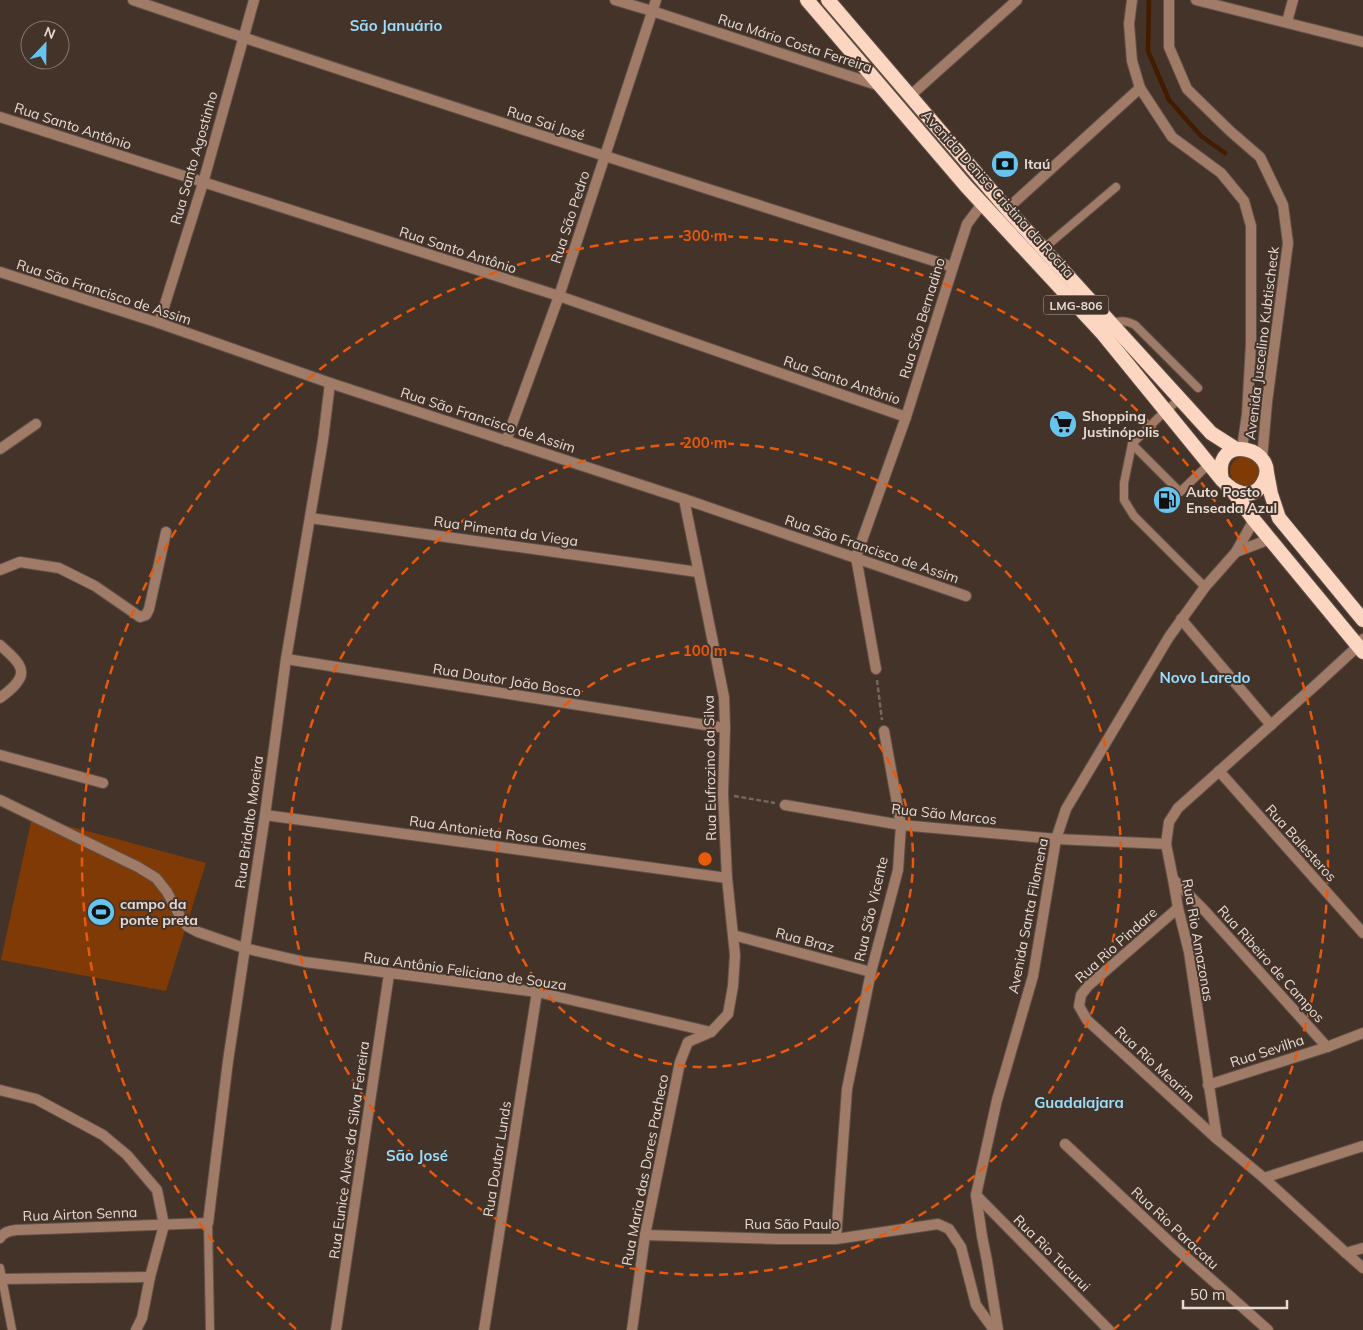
<svg xmlns="http://www.w3.org/2000/svg" width="1363" height="1330" font-family="Mulish,sans-serif">
  <style>
    .green { fill: #803a05 }
    .lines { fill: none; stroke-linecap: round; stroke-linejoin: round }
    .stream { stroke: #431b00; stroke-width: 4.5 }
    .service-casing { stroke: #615148; stroke-width: 10 }
    .minor-casing { stroke: #615148; stroke-width: 12 }
    .tertiary-casing { stroke: #615148; stroke-width: 12 }
    .trunk-casing { stroke: #615148; stroke-width: 16 }
    .path { stroke: #76675e; stroke-width: 2.5; stroke-dasharray: 5 2.5; stroke-linecap: butt }
    .service { stroke: #a07b67; stroke-width: 8 }
    .minor { stroke: #a07b67; stroke-width: 10 }
    .tertiary { stroke: #a07b67; stroke-width: 10 }
    .trunk { stroke: #fdd6c1; stroke-width: 14 }
    .ring { fill: none; stroke: #e8590c; stroke-width: 2.5; stroke-dasharray: 9 6 }
    .labels { text-anchor: middle; dominant-baseline: central; stroke-width: 4; stroke-linejoin: round; paint-order: stroke }
    .shield { fill: #443329; stroke: #b5a8a1; stroke-width: 1 }
    .shield-label { font-size: 12px; font-weight: bold; fill: #e5dad4 }
    .street-label { font-size: 14px; fill: #e5dad4; stroke: #443329 }
    .poi-label { font-size: 14px; font-weight: bold; fill: #e5dad4; stroke: #443329; text-anchor: start }
    .neighbourhood-label { font-size: 15px; font-weight: bold; fill: #9bddfd; stroke: #443329 }
    .centre { fill: #e8590c; stroke: #443329; stroke-width: 2.5 }
    .ring-label { font-size: 15px; text-anchor: middle; font-weight: bold; fill: #e8590c; stroke: #443329; stroke-width: 4; stroke-linejoin: round; paint-order: stroke }
  </style>
  <rect width="100%" height="100%" fill="#443329"/>
  <g class="green">
    <circle cx="1245" cy="471" r="15"/>
    <polygon points="32,817 46,820 206,863 166,991 1,960"/>
  </g>
  <g class="lines">
    <polyline class="stream" points="1149,0 1148,51 1169,100 1201,136 1225,153"/>
    <defs>
      <g id="service">
        <polyline points="1043,249 1116,187"/>
        <path d="M1111,323C1121,321 1126,320 1135,325L1198,388"/>
        <polyline points="1180,399 1165,411 1132,444 1180,492 1209,464"/>
        <polyline points="1132,444 1124,483 1124,500 1134,516 1205,587"/>
        <polyline points="208,1223 210,1330"/>
        <polyline points="0,1268 12,1330"/>
      </g>
      <g id="minor">
        <path d="M133,0C405,93 679,180 953,267"/>
        <polyline points="615,0 652,11 880,86"/>
        <polyline points="1196,0 1363,42"/>
        <polyline points="1287,22 1293,0"/>
        <polyline points="911,95 1017,0"/>
        <polyline points="0,117 559,296 906,417"/>
        <polyline points="1007,209 1140,88"/>
        <polyline points="0,272 159,323 330,383 684,499 966,596"/>
        <polyline points="159,323 203,183 254,0"/>
        <polyline points="506,441 559,296 656,0"/>
        <polyline points="0,449 36,424"/>
        <polyline points="310,518 698,572"/>
        <polyline points="1236,552 1270,539"/>
        <polyline points="0,570 20,562 59,568 95,586 140,617 146,615 149,609 166,532"/>
        <polyline points="1181,619 1271,725"/>
        <path d="M0,645C9,654 29,667 18,681C14,688 6,693 0,698"/>
        <polyline points="286,659 725,728"/>
        <polyline points="876,669 856,557 906,417 953,267 967,224 982,204"/>
        <polyline points="0,755 103,783"/>
        <polyline points="1219,771 1363,933"/>
        <polyline points="0,800 138,867 156,878 167,892 181,918 187,926 198,932 244,948 305,962 537,992 711,1032"/>
        <polyline points="785,805 901,825 1056,839 1166,844"/>
        <polyline points="265,815 727,878"/>
        <polyline points="1173,879 1205,911 1327,1047"/>
        <polyline points="1178,908 1088,986 1081,995 1079,1006 1087,1020 1217,1139 1264,1178 1346,1253 1363,1248"/>
        <polyline points="733,935 871,972"/>
        <polyline points="1208,1085 1327,1047 1363,1033"/>
        <polyline points="0,1090 36,1099 103,1135 127,1155 157,1190 164,1225 150,1277 142,1318 136,1330"/>
        <polyline points="1217,1139 1189,952 1178,908 1173,879 1166,844 1169,822 1178,808 1319,682 1357,647 1363,639"/>
        <polyline points="1065,1144 1177,1249 1268,1330"/>
        <polyline points="1264,1178 1363,1146"/>
        <polyline points="976,1195 1109,1330"/>
        <polyline points="645,1235 777,1239 836,1239 938,1224 949,1229 961,1247 976,1305 994,1330"/>
        <path d="M0,1238C4,1232 9,1231 16,1230L208,1223L228,1061L265,815L286,659L323,440L330,383"/>
        <polyline points="836,1239 847,1089 871,972 898,870 901,825 884,731"/>
        <polyline points="1346,1253 1363,1268"/>
        <polyline points="2,1279 150,1277"/>
        <polyline points="336,1330 389,974"/>
        <polyline points="484,1330 537,992"/>
        <polyline points="632,1330 645,1235 680,1062 688,1042 711,1032 728,1014 733,986 735,955 727,878 723,794 725,728 724,697 684,499"/>
        <polyline points="998,1330 987,1261 982,1236 976,1195 997,1100 1033,976 1056,839 1066,809 1169,637 1205,587 1236,552 1254,520"/>
      </g>
      <g id="tertiary">
        <polyline points="1132,0 1129,24 1132,61 1140,88 1172,137 1221,173 1244,201 1251,226 1251,344 1247,414 1242,448"/>
        <polyline points="1169,0 1169,47 1187,89 1230,131 1260,157 1283,205 1288,243 1267,402 1262,459"/>
      </g>
      <g id="trunk">
        <path d="M807,0L966,186L1103,334L1222,480C1233,492 1252,502 1263,483C1283,449 1211,429 1222,480"/>
        <polyline points="828,0 1007,209 1211,433 1236,449"/>
        <polyline points="1267,473 1271,494 1279,518 1363,620"/>
        <polyline points="1232,490 1254,520 1363,652"/>
      </g>
    </defs>
    <use href="#service" class="service-casing"/>
    <use href="#minor" class="minor-casing"/>
    <use href="#tertiary" class="tertiary-casing"/>
    <use href="#trunk" class="trunk-casing"/>
    <g class="path">
      <polyline points="877,680 882,720"/>
      <polyline points="734,796 775,803"/>
    </g>
    <use href="#service" class="service"/>
    <use href="#minor" class="minor"/>
    <use href="#tertiary" class="tertiary"/>
    <use href="#trunk" class="trunk"/>
  </g>
  <g class="ring">
    <circle cx="705" cy="859" r="208"/>
    <circle cx="705" cy="859" r="416"/>
    <path d="M296 1329A623 623 0 1 1 1114 1329"/>
  </g>
  <defs>
    <symbol id="bank-disc" viewBox="-11 -11 22 22"><circle r="9.5" fill="#66c4ef" stroke="#443329"/><path d="M-6-4H6V4H-6ZM0-2.3a2.3 2.3 0 1 0 0 4.6a2.3 2.3 0 1 0 0-4.6Z" fill="#111"/></symbol>
    <symbol id="supermarket-disc" viewBox="-11 -11 22 22"><circle r="9.5" fill="#66c4ef" stroke="#443329"/><path d="M-6-5.5h2.5l.6 2H6L4.5 2H-2.5L-4.4-4H-6ZM-1.5 3.2a1.3 1.3 0 1 0 .1 0ZM3 3.2a1.3 1.3 0 1 0 .1 0Z" fill="#111"/></symbol>
    <symbol id="fuel-disc" viewBox="-11 -11 22 22"><circle r="9.5" fill="#66c4ef" stroke="#443329"/><path d="M-5.5-6h7V0h2V4h1.3V-2.5L3-4.5l.8-.8L6-3V5H2.5V1h-1V6h-7ZM-4.2-4.7v3.2H.2V-4.7Z" fill="#111"/></symbol>
    <symbol id="stadium-disc" viewBox="-11 -11 22 22"><circle r="9.5" fill="#66c4ef" stroke="#443329"/><path d="M0-5a6.5 5 0 1 0 0 10a6.5 5 0 1 0 0-10ZM-3.5-1.8h7v3.6h-7Z" fill="#111"/></symbol>
  </defs>
  <g fill-rule="evenodd">
    <use href="#bank-disc" x="989" y="148" width="32" height="32"/>
    <use href="#supermarket-disc" x="1047" y="408" width="32" height="32"/>
    <use href="#fuel-disc" x="1151" y="484" width="32" height="32"/>
    <use href="#stadium-disc" x="85" y="896" width="32" height="32"/>
  </g>
  <g class="labels">
    <rect class="shield" x="1043.5" y="295.5" width="65" height="19" rx="4"/>
    <g class="shield-label">
      <text x="1076" y="305">LMG-806</text>
    </g>
    <g class="street-label">
      <text transform="translate(795 43) rotate(18)">Rua Mário Costa Ferreira</text>
      <text transform="translate(546 123) rotate(18)">Rua Sai José</text>
      <text transform="translate(73 126) rotate(18)">Rua Santo Antônio</text>
      <text transform="translate(194 158) rotate(-74)">Rua Santo Agostinho</text>
      <text transform="translate(998 194) rotate(48)">Avenida Denise Cristina da Rocha</text>
      <text transform="translate(570 217) rotate(-72)">Rua São Pedro</text>
      <text transform="translate(458 250) rotate(18)">Rua Santo Antônio</text>
      <text transform="translate(104 292) rotate(18)">Rua São Francisco de Assim</text>
      <text transform="translate(922 318) rotate(-73)">Rua São Bernadino</text>
      <text transform="translate(1262 343) rotate(-83)">Avenida Juscelino Kubtischeck</text>
      <text transform="translate(842 380) rotate(19)">Rua Santo Antônio</text>
      <text transform="translate(488 420) rotate(18)">Rua São Francisco de Assim</text>
      <text transform="translate(506 531) rotate(8)">Rua Pimenta da Viega</text>
      <text transform="translate(872 549) rotate(19)">Rua São Francisco de Assim</text>
      <text transform="translate(507 680) rotate(9)">Rua Doutor João Bosco</text>
      <text transform="translate(710 768) rotate(-91)">Rua Eufrozino da Silva</text>
      <text transform="translate(944 814) rotate(6)">Rua São Marcos</text>
      <text transform="translate(249 822) rotate(-82)">Rua Bridalto Moreira</text>
      <text transform="translate(498 833) rotate(8)">Rua Antonieta Rosa Gomes</text>
      <text transform="translate(1301 843) rotate(48)">Rua Balesteros</text>
      <text transform="translate(871 909) rotate(-77)">Rua São Vicente</text>
      <text transform="translate(1028 916) rotate(-79)">Avenida Santa Filomena</text>
      <text transform="translate(805 940) rotate(15)">Rua Braz</text>
      <text transform="translate(1198 940) rotate(80)">Rua Rio Amazonas</text>
      <text transform="translate(1116 945) rotate(-42)">Rua Rio Pindare</text>
      <text transform="translate(1271 964) rotate(48)">Rua Ribeiro de Campos</text>
      <text transform="translate(465 971) rotate(8)">Rua Antônio Feliciano de Souza</text>
      <text transform="translate(1267 1051) rotate(-18)">Rua Sevilha</text>
      <text transform="translate(1155 1064) rotate(43)">Rua Rio Mearim</text>
      <text transform="translate(349 1150) rotate(-82)">Rua Eunice Alves da Silva Ferreira</text>
      <text transform="translate(497 1159) rotate(-81)">Rua Doutor Lunds</text>
      <text transform="translate(645 1170) rotate(-79)">Rua Maria das Dores Pacheco</text>
      <text transform="translate(80 1214) rotate(-2)">Rua Airton Senna</text>
      <text x="792" y="1224">Rua São Paulo</text>
      <text transform="translate(1175 1228) rotate(43)">Rua Rio Paracatu</text>
      <text transform="translate(1052 1253) rotate(45)">Rua Rio Tucurui</text>
    </g>
    <g class="poi-label">
      <text x="1024" y="164">Itaú</text>
      <text x="1082" y="416">Shopping<tspan x="1082" dy="16">Justinópolis</tspan></text>
      <text x="1186" y="492">Auto Posto<tspan x="1186" dy="16">Enseada Azul</tspan></text>
      <text x="120" y="904">campo da<tspan x="120" dy="16">ponte preta</tspan></text>
    </g>
    <g class="neighbourhood-label">
      <text x="396" y="25">São Januário</text>
      <text x="1205" y="677">Novo Laredo</text>
      <text x="1079" y="1102">Guadalajara</text>
      <text x="417" y="1155">São José</text>
    </g>
  </g>
  <circle cx="705" cy="859" r="8" class="centre"/>
  <g class="ring-label">
    <text x="705" y="241">300 m</text>
    <text x="705" y="448">200 m</text>
    <text x="705" y="656">100 m</text>
  </g>
  <g transform="translate(45 45) rotate(22)"><circle r="24" fill="#443329" stroke="#84766d"/>
  <path d="M0-4L9 19L0 12L-9 19Z" fill="#66c4ef"/>
  <text y="-8" font-size="14" font-weight="bold" text-anchor="middle" fill="#e5dad4">N</text>
  </g>
  <path d="M1183 1300v8h104v-8" fill="none" stroke="#e5dad4" stroke-width="2.5"/>
  <text x="1190" y="1300" font-size="15" fill="#e5dad4" stroke="#443329" stroke-width="4" paint-order="stroke">50 m</text>
</svg>
